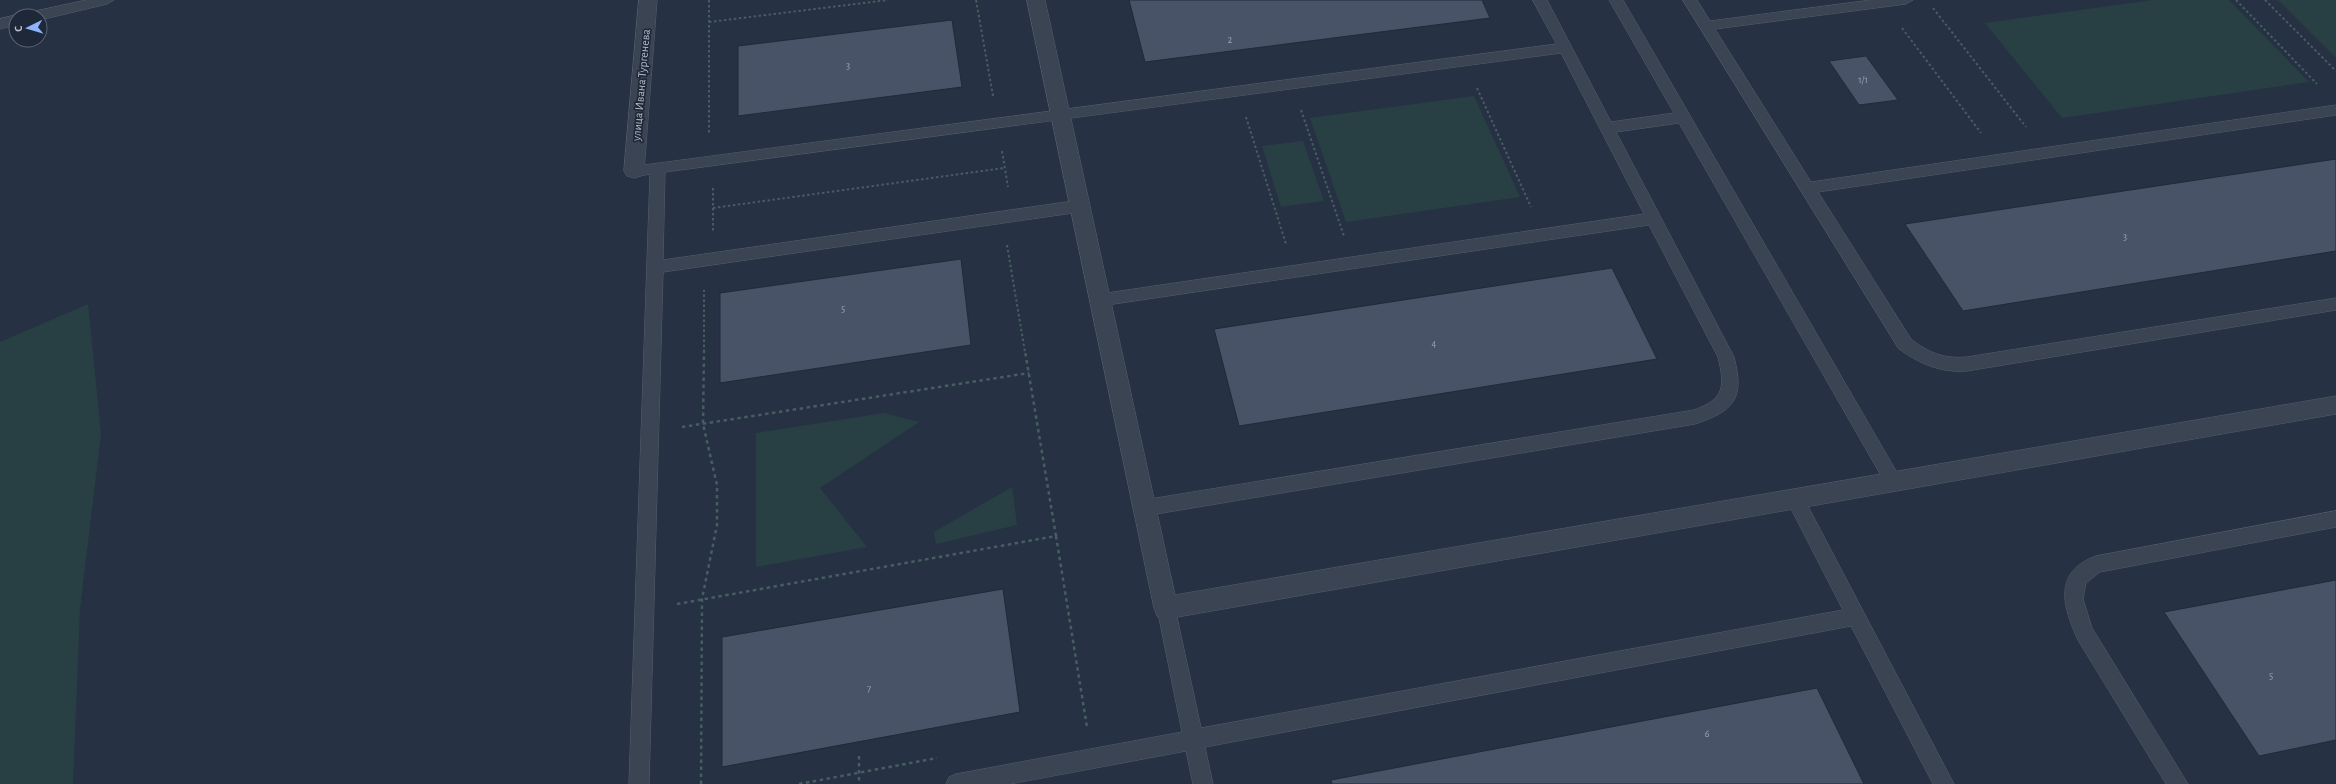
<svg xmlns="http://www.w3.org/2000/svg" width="2336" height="784" font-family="'Alegreya Sans',sans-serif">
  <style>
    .green { fill: #284044 }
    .building { fill: #485367; stroke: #212a3a }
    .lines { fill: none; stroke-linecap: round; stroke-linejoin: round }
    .lane-casing { stroke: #565f6d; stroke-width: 1 }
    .street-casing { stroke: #565f6d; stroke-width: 1 }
    .path-far1 { stroke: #465d61; stroke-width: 2; stroke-dasharray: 2.5 2.5; stroke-linecap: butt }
    .path { stroke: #465d61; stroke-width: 2.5; stroke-dasharray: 3.5 3.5; stroke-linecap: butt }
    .lane { fill: #3a4453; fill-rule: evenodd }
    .street { fill: #3a4453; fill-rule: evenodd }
    .labels { text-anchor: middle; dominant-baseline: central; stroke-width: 3.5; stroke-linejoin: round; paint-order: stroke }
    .number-label { font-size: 10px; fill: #9ca4b4 }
    .street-label { font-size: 12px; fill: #b8bfcd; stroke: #1f2838 }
  </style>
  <rect width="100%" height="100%" fill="#263143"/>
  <g class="green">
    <polygon points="2153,0 2229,0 2309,82 2062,118 1985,23"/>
    <polygon points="2278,0 2336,0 2336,58"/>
    <polygon points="1474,96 1520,197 1346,222 1310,118"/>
    <polygon points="1303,141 1324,201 1281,207 1262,146"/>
    <polygon points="88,304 101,434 80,609 73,784 0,784 0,342"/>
    <polygon points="884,413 919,422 820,488 867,547 756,567 756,433"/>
    <polygon points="1012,487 1017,525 936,544 934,532"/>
  </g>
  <g class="building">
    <polygon points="1129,0 1482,0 1490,18 1145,62"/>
    <polygon points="952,20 962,87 738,116 738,46"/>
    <polygon points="1866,56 1898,100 1859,105 1829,61"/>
    <polygon points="2336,159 2336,251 1963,311 1905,224"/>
    <polygon points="961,259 971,345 720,383 720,293"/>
    <polygon points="1612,268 1657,359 1239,426 1214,329"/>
    <polygon points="2336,580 2336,740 2259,756 2164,612"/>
    <polygon points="1003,589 1020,712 722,767 722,637"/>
    <polygon points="1817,688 1864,784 1332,784 1331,780"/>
  </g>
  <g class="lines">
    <defs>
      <g id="lane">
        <polygon points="87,0 114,0 107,4 40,20 40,16 29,16 36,11"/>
        <path d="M1533,0H1547L1611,122L1674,113L1609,0H1623L1899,476L1902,481L1899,486L1893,489L1887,486L1679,123L1616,132L1734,357C1745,399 1734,411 1695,424L1144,516L1138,514L1135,508L1138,502L1144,500L1694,410C1725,399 1725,386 1718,357L1649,225L1100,306L1094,305L1092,300L1094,295L1100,294L1644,214L1561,53L665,172L663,260L1080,200L1085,202L1088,206L1085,210L1080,212L663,272L649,784H629L650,174L634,177L629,175L626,171L629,167L1556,44Z"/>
        <path d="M1683,0H1697L1710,21L1871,0H1913L1906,4L1715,29L1811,182L2336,105V115L1818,192L1911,339C1929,353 1944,359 1967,357L2336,298V310L1967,371C1941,373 1920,364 1899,349Z"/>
        <polygon points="16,15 18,16 16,16 16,25 0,29 0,19"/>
        <polygon points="1795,491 1801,493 1954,784 1933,784 1851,626 1205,747 1213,784 1193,784 1186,751 1010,784 946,784 949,777 956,774 1182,732 1157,608 1159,602 1166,599 1173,602 1175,608 1201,728 1843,610 1786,499 1789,493"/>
        <path d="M2336,511V527L2100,572L2086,583L2083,599L2092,628L2188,784H2166L2078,640C2063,607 2052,572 2096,556Z"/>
      </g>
      <g id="street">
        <polygon points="639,0 657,0 644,171 641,176 634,178 627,176 624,171"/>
        <polygon points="1027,0 1045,0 1175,595 2336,396 2336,414 1166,619 1157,616 1154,608"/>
      </g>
    </defs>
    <use href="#lane" class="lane-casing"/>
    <use href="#street" class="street-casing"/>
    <g class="path-far1">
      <polyline points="709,0 709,133"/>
      <polyline points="976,0 993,96"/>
      <polyline points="2236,0 2317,84"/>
      <polyline points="2265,0 2336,71"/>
      <polyline points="1933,8 2026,127"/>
      <polyline points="709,22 888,0"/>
      <polyline points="1902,28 1981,133"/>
      <polyline points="1477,88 1531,207"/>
      <polyline points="1301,110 1344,236"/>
      <polyline points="1246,117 1286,244"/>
      <polyline points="1002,151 1008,187"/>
      <polyline points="713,188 713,231"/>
      <polyline points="713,208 1004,168"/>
      <polyline points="1007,245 1025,352"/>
      <polyline points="704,352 704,290"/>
    </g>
    <g class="path">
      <polyline points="682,427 1029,373"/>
      <polyline points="1056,536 1087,727"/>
      <polyline points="677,604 1056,536 1025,351"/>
      <polyline points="859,756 859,784"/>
      <polyline points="701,784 702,599 717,525 717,485 703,424 704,351"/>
      <polyline points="799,784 937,758"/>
    </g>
    <use href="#lane" class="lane"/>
    <use href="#street" class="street"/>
  </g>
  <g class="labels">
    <g class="number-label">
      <text x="1230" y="40">2</text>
      <text x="848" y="66">3</text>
      <text x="1863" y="80">1/1</text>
      <text x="2125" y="237">3</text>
      <text x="843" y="309">5</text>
      <text x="1434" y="344">4</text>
      <text x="2271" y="676">5</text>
      <text x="869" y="689">7</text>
      <text x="1707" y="734">6</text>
    </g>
    <g class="street-label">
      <text transform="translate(641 85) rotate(-85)">улица Ивана Тургенева</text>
    </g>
  </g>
  <g transform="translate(28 28) rotate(265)"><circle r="19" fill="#1f2838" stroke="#5c6474"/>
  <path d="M0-3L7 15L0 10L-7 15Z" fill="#8eb4fb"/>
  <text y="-6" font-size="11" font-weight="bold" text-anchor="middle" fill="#b8bfcd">С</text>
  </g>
</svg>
